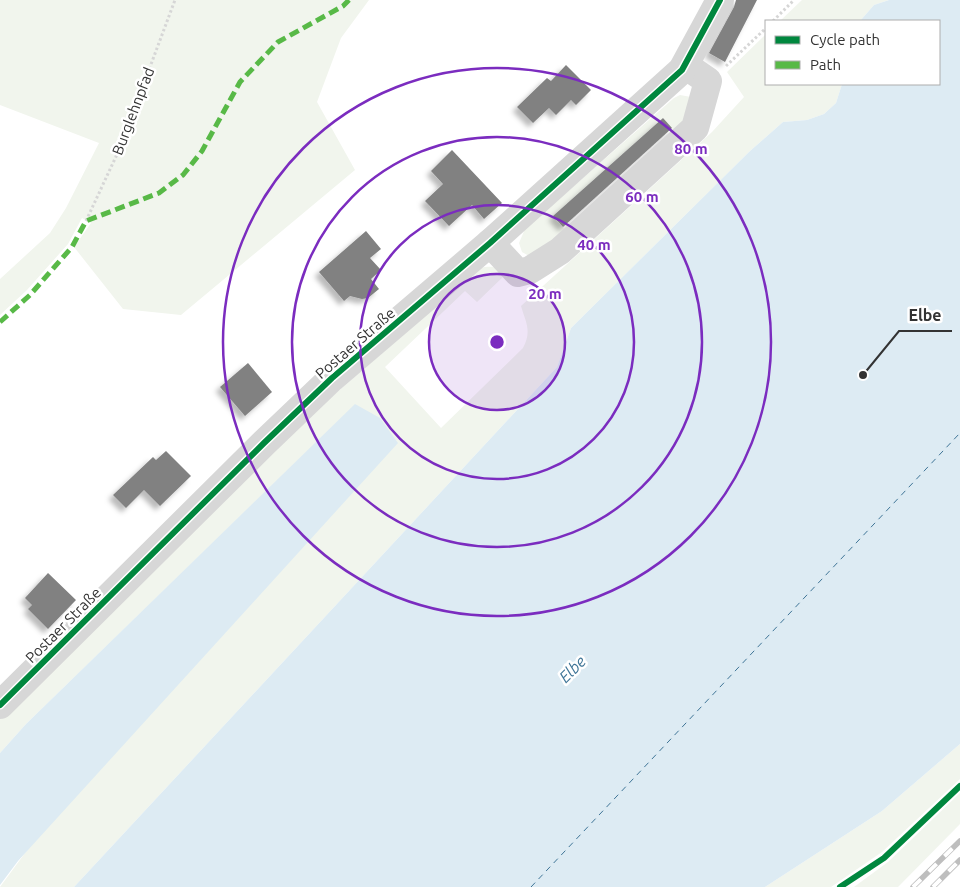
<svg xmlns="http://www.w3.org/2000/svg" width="960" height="887" font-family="Ubuntu,sans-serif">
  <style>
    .green { fill: #f1f5ed }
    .water { fill: #ddebf3 }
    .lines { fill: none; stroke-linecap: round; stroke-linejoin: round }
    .ferry { stroke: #3f7597; stroke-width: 1; stroke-dasharray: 6 5; stroke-linecap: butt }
    .building { fill: #818181; filter: url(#shadow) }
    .path { stroke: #d6d6d6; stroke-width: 3; stroke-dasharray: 2.5 2.5; stroke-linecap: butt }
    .minor { stroke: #d7d7d7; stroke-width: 28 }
    .rail-casing { stroke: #bebebe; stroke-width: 5.5 }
    .rail { stroke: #fff; stroke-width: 4; stroke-dasharray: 11; stroke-linecap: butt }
    .quiet { stroke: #58b947; stroke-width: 5; stroke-dasharray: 10 5; stroke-linecap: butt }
    .cycleway-casing { stroke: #fff; stroke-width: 9 }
    .cycleway { stroke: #00873e; stroke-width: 6 }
    .ring { fill: none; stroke: #7b2cbf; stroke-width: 2.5 }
    .labels { text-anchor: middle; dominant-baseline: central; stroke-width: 5; stroke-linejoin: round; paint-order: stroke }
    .street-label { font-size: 15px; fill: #333; stroke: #fff }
    .water-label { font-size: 16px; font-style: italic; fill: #3f7597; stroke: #fff }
    .centre { fill: #7b2cbf; stroke: #fff; stroke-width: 2.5 }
    .ring-label { font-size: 15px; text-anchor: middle; font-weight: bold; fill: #7b2cbf; stroke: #fff; stroke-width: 5; stroke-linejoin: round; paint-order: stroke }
    .leader { fill: none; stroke: #333; stroke-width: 2 }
    .callout-dot { fill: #333; stroke: #fff; stroke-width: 2 }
    .callout-label { font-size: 16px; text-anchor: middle; font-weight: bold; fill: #333; stroke: #fff; stroke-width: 5; stroke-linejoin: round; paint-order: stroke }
  </style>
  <defs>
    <filter id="shadow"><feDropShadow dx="-4.5" dy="4.5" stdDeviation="2.5" flood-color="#0004"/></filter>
  </defs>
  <rect width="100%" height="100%" fill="#fff"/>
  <g class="green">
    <polygon points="0,0 369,0 341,38 317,102 355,170 181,315 123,309 74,247 91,223 82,218 68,244 27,290 0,315 0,279 50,233 66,208 99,143 0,105"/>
    <polygon points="802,0 889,0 874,5 860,21 780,21"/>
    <path d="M766,34V84H842L836,103L824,114L807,120L783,122L750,151L571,328L557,367L74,887H0L356,404L26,724L0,753V714L289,434L480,268C492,265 497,267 506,274L477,302L465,291L385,367L441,428L523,348C532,331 526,323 521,306L712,132L744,97L727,72Z"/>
    <polygon points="680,95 691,97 694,109 676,133 663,118 553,216 567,232 529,256 522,252 519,243 525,229 674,98"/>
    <polygon points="960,744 960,779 882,852 831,887 765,887 882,811"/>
    <polygon points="960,793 960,824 898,887 854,887 888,862"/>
  </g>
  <g class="water">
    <polygon points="889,0 960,0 960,744 882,811 765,887 74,887 557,367 571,328 750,151 783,122 807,120 824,114 836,103 842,84 939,84 939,21 860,21 874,5"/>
    <polygon points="355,404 380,418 398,443 18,861 0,885 0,753 26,724"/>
  </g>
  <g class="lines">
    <polyline class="ferry" points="531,887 960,433"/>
  </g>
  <g class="building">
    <polygon points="736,0 757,0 725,62 709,53 734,7"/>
    <polygon points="566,65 591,90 576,105 571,100 556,115 549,108 533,123 517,107 547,78 551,81"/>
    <polygon points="663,118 672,128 563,227 553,216"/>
    <polygon points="452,150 502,203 484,219 472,205 449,226 425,201 443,184 431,171"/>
    <polygon points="366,231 381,249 370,258 381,270 371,279 379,289 368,298 362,299 350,296 344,301 319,272"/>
    <polygon points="248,363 272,392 245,416 220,387"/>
    <polygon points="166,451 191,476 160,506 144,490 126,508 113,495 153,457 156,460"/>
    <polygon points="48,573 76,600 48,629 28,609 32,605 25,598"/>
  </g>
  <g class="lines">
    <g class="path">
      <polyline points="773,21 794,0"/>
      <polyline points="726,66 766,28"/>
      <polyline points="86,221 119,150 175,0"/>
    </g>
    <g class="minor">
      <polyline points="490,243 518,273 530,270 560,251 695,128 708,81 692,70 682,70"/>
      <polyline points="0,705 264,443 332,378 490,243 682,70 720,0"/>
    </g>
    <defs>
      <g id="rail">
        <polyline points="913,887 960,841"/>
        <polyline points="933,887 960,860"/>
      </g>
    </defs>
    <use href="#rail" class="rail-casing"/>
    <use href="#rail" class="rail"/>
    <polyline class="quiet" points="0,322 30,295 72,247 86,221 159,193 183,175 202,151 240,82 278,42 343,6 349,0"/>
    <defs>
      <g id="cycleway">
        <polyline points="0,705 264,443 332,378 490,243 682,70 720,0"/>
        <polyline points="840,887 884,858 960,786"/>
      </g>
    </defs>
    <use href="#cycleway" class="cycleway-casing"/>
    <use href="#cycleway" class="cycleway"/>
  </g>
  <circle cx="497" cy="342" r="68" fill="#7b2cbf" fill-opacity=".12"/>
  <g class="ring">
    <circle cx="497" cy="342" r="68"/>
    <circle cx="497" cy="342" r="137"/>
    <circle cx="497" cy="342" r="205"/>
    <circle cx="497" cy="342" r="274"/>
  </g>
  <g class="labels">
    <g class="street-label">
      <text transform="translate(133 111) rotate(-69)">Burglehnpfad</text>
      <text transform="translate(355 343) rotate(-41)">Postaer Straße</text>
      <text transform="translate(63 625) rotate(-45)">Postaer Straße</text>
    </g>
    <g class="water-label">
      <text transform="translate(572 669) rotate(-45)">Elbe</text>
    </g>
  </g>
  <circle cx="497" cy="342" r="8" class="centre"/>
  <g class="ring-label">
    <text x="691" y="154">80 m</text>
    <text x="642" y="202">60 m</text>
    <text x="594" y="250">40 m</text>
    <text x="545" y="299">20 m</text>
  </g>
  <path class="leader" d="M863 375L899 331H952"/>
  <circle class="callout-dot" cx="863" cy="375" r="5"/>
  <g class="callout-label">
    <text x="925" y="321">Elbe</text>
  </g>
  <rect x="765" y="20" width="175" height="65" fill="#ffffff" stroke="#adadad"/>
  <rect x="775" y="36" width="25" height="8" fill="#00873e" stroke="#adadad"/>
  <text x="810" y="45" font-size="15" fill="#333333">Cycle path</text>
  <rect x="775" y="61" width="25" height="8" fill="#58b947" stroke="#adadad"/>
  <text x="810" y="70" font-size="15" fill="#333333">Path</text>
</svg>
